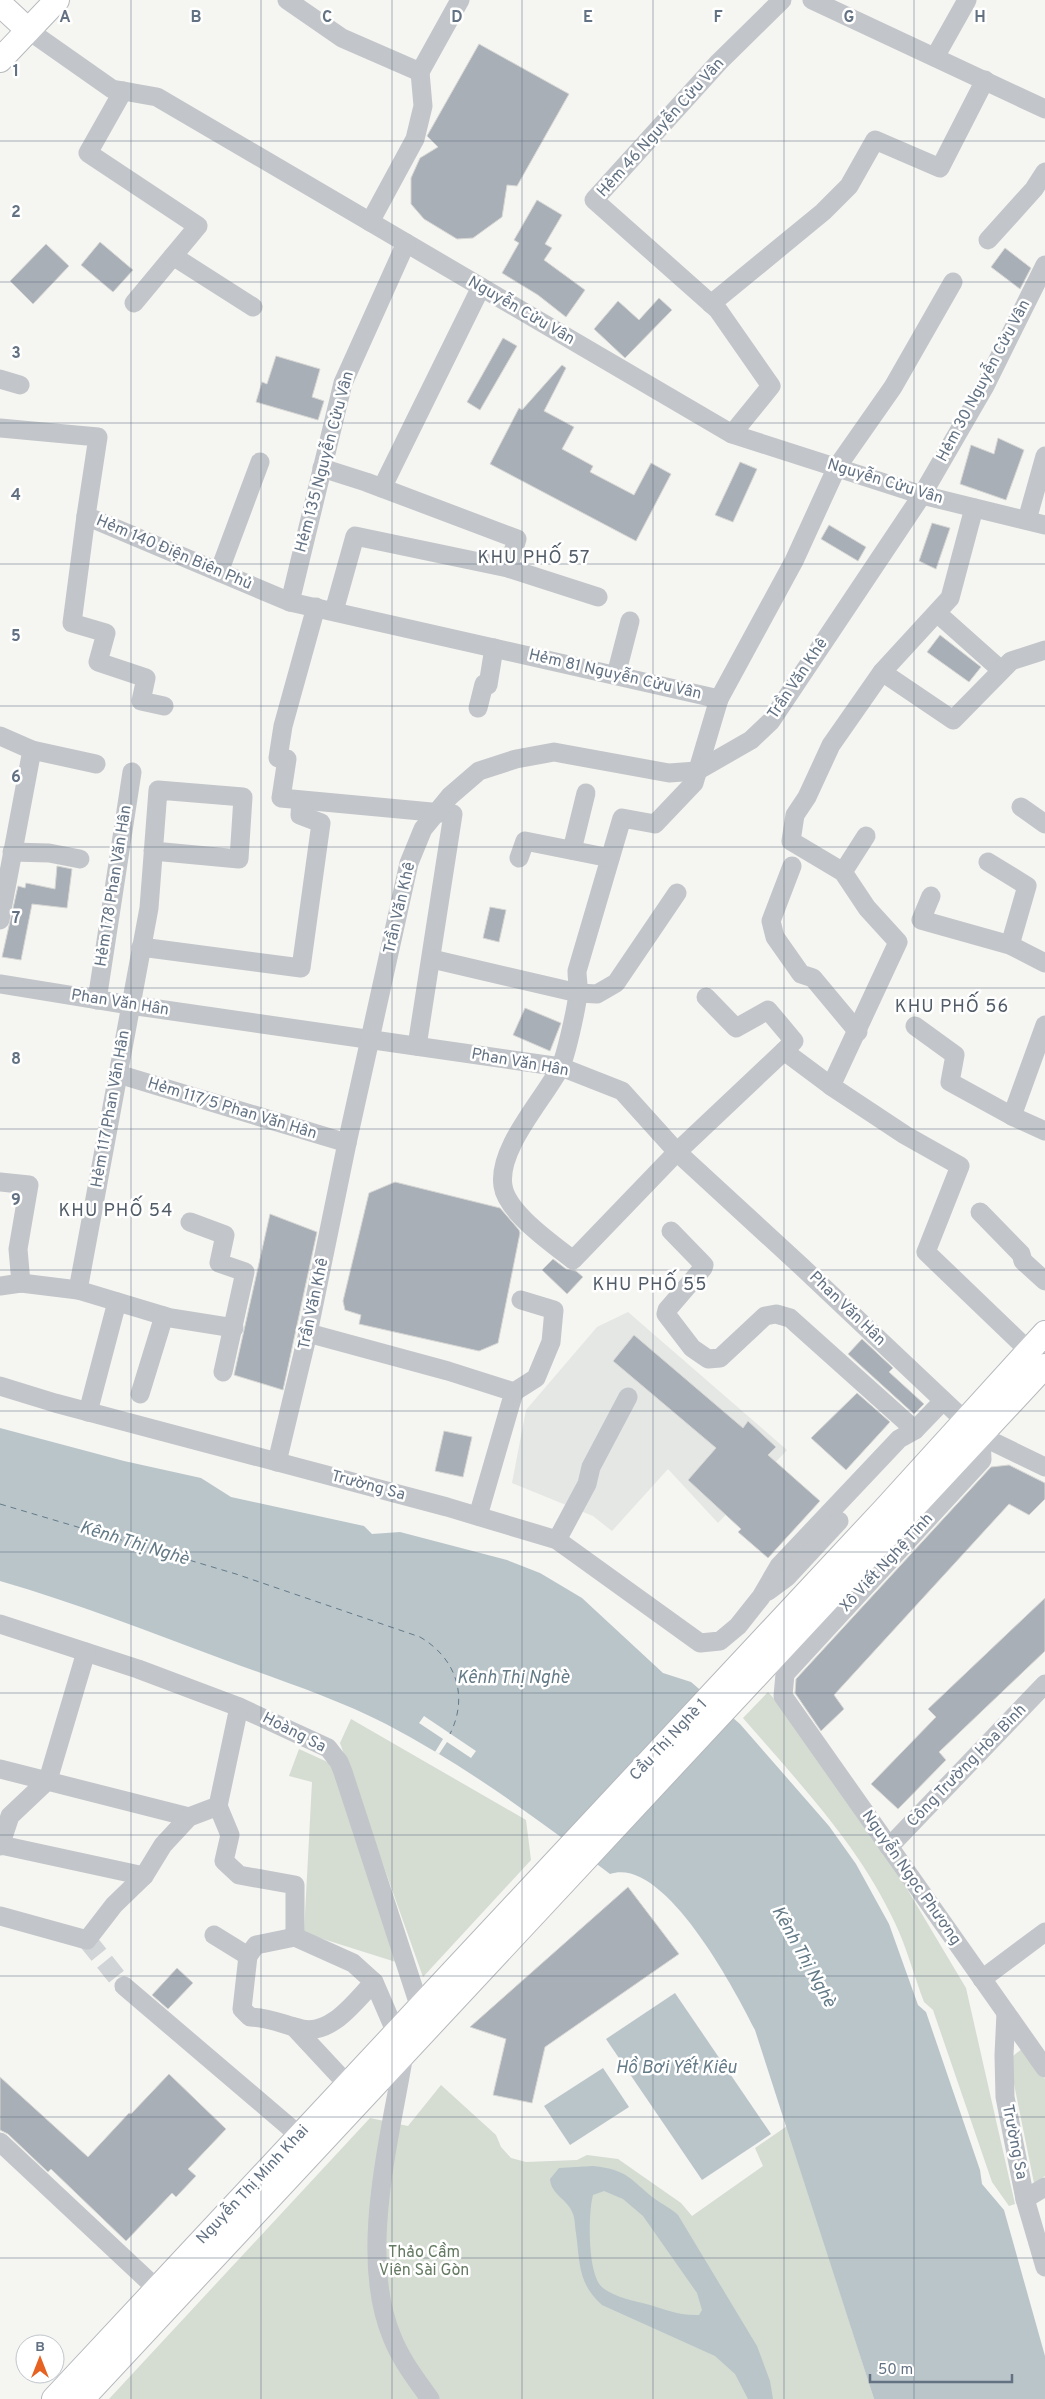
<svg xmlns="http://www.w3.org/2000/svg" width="1045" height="2399" font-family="Overpass,sans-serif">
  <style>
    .built { fill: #e5e7e5 }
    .green { fill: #d5dcd2 }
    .water { fill: #bac5ca; fill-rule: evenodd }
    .pier { fill: #f5f5f1 }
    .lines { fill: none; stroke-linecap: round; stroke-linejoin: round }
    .ferry { stroke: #637a87; stroke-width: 1; stroke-dasharray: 6 5; stroke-linecap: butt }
    .building { fill: #a8afb6; stroke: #d6d6d4 }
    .minor-tunnel { stroke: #d0d4d6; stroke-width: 19; stroke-dasharray: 19 9; stroke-linecap: butt }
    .major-casing { stroke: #b5b9bd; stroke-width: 26 }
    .minor { stroke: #c2c5c9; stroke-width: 19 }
    .major { stroke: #fff; stroke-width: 24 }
    .grid { fill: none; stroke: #637283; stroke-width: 1; stroke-opacity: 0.55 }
    .labels { text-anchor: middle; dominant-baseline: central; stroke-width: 5; stroke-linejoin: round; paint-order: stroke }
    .street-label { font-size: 16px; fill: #637283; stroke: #fff }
    .park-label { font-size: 16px; fill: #657a62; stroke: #fff }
    .neighbourhood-label { font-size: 18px; letter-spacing: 1px; fill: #515c68; stroke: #fff }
    .water-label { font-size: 18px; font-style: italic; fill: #637a87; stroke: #fff }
    .grid-label { font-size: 16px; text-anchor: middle; font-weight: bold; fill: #637283; stroke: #fff; stroke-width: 5; stroke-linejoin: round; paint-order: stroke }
  </style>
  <rect width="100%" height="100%" fill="#f5f5f1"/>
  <polygon class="built" points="628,1312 787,1450 718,1523 668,1469 612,1531 593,1516 512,1483 526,1410 597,1327"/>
  <g class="green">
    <path d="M768,1692L794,1721L885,1852L966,1988L1015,2204L1009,2206L992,2182L933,2010L924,2002C914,1976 907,1948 895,1923C859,1845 799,1783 743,1718Z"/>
    <polygon points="351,1719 526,1820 531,1860 423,1977 340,1743"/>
    <polygon points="299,1749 332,1764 399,1963 304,1933 312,1782 289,1776"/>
    <polygon points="1023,2048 1045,2079 1045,2176 1034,2183 1009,2059"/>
    <polygon points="441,2085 496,2135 501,2147 511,2158 526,2162 577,2160 587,2155 618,2159 681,2203 692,2216 763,2166 755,2148 787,2126 874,2399 109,2399 370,2118 408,2126"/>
  </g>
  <g class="water">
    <path d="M0,1428L124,1461L201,1478L231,1497L364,1526L372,1534L400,1532L507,1560L540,1573L582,1598L663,1673L691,1682L740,1724L829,1826L856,1864L889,1924L918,2005L926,2012L980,2170L982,2184L1004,2210L1045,2356V2399H874L755,2030C735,1990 664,1855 610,1874C539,1820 465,1765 386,1724C335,1698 279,1680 225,1660C150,1632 76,1603 0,1581Z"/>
    <polygon points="675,1993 771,2134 702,2180 606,2039"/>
    <polygon points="603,2068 629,2107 570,2145 544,2106"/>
    <path d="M593,2166C629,2170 629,2179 655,2199C663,2205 671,2208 678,2215L757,2346L770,2381L773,2399H748L735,2374L715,2356L602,2305C578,2284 580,2263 576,2233C575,2227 575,2219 573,2214C568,2199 551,2195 550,2179L559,2168ZM604,2191L623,2199L643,2216L697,2293L702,2310L699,2315C682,2316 666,2310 650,2305C635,2301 616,2298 603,2288C587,2276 588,2213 593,2195Z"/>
  </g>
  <polygon class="pier" points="424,1716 476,1751 471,1758 447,1742 439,1754 435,1752 443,1739 419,1723"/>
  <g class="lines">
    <path class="ferry" d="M0,1504L236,1574L420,1637C456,1658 469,1696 450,1734"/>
  </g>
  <g class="building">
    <polygon points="479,44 569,94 517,186 507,185 502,217 473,238 457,239 424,219 411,204 411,178 420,158 438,147 427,136"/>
    <polygon points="537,200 562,215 545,244 552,248 544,260 585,290 566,317 538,295 502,273 519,243 514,240"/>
    <polygon points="100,242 133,270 113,292 81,265"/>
    <polygon points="46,244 69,266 33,304 10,281"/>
    <polygon points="1005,248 1031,268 1020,289 991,267"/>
    <polygon points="659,298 672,310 625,358 594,329 618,301 639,320"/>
    <polygon points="503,338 517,346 480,410 467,402"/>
    <polygon points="276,356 320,369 312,397 324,401 318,420 256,402 262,382 267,384"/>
    <polygon points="562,365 566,368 544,411 574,427 562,449 593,466 590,472 634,495 651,463 671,474 636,541 490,464 519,408 522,410"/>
    <polygon points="998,438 1024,450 1006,500 960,484 971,445 994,454"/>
    <polygon points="740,462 757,469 733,522 715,515"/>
    <polygon points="932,523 950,528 936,569 919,561"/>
    <polygon points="829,525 866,547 858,561 821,539"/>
    <polygon points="940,635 981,667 969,682 927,652"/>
    <polygon points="57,866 72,869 67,908 32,904 21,960 2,957 18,886 25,888 26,883 55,889"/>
    <polygon points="490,907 506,910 499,942 483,938"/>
    <polygon points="525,1008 561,1023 550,1051 513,1035"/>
    <polygon points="395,1182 500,1208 519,1230 520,1233 498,1343 479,1351 359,1324 361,1315 345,1310 343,1301 369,1193"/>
    <polygon points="270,1214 317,1232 283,1390 234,1375"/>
    <polygon points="553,1259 566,1269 576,1271 583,1277 567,1294 542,1270"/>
    <polygon points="634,1335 743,1428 748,1421 776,1447 768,1455 820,1501 768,1558 738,1532 741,1529 688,1480 716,1448 613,1361"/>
    <polygon points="862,1339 893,1368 889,1372 924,1404 914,1414 848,1354"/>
    <polygon points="857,1393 890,1422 846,1470 811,1438"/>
    <polygon points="444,1431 472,1437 463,1477 435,1471"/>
    <polygon points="1009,1465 1045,1483 1045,1499 1029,1515 1009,1504 834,1695 844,1709 821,1731 795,1693 796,1679 991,1467"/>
    <polygon points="1045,1598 1045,1651 939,1752 946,1760 898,1809 871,1784 936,1717 928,1709"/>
    <polygon points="628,1887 679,1954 545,2047 532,2103 493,2095 506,2039 470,2027"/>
    <polygon points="177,1968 193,1983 168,2009 152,1995"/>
    <polygon points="169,2074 226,2129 188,2169 196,2176 176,2197 172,2193 126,2241 51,2169 48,2172 8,2134 0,2130 0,2077 88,2157 129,2113 131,2114"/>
  </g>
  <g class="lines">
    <polyline class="minor-tunnel" points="87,1940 124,1986"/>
    <defs>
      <g id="major">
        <polyline points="0,4 28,30"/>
        <polyline points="0,60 57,0"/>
        <polyline points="54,2399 885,1509 1045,1333"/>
        <polyline points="82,2399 1045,1366"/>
      </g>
    </defs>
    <use href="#major" class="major-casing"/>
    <g class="minor">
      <polyline points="287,0 342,38 420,72"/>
      <polyline points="812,0 1045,109"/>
      <polyline points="28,30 112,89 157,97 732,434 922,495 1045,525"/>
      <polyline points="935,57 967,0"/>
      <polyline points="420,72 460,0"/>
      <polyline points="123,91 88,153 198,226 134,303"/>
      <polyline points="370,222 415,139 423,106 420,72"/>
      <polyline points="988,240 1034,189 1045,172"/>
      <polyline points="173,256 253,307"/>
      <polyline points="711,304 823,212 849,186 875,140 940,168 985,80"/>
      <polyline points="0,379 20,385"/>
      <polyline points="0,428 98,437 86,516 290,602 719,699 794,561 837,467 893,387 953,282"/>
      <polyline points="732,434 771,386 718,310 594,200 719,62 782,0"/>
      <polyline points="322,468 366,482 517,539 508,568 598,597"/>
      <polyline points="382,488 481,287"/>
      <polyline points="974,508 950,598 882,672 831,745 807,797 795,815 791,841 843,872 867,908 898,942 831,1086 905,1135 960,1166 926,1252 1029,1351"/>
      <polyline points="86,516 72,623 106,633 98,662 146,678 141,701 164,706"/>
      <polyline points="1027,520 1045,456"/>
      <polyline points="219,572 260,462"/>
      <polyline points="290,602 343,383 406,243"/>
      <polyline points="316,607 283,726 278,758 287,759 281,798 453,814 417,1046"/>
      <polyline points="334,611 355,536 508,568"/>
      <polyline points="937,613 1001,670"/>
      <polyline points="882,672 953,720 1011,661 1045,650"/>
      <polyline points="616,675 630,621"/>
      <path d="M719,699L694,783L655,824L622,818L577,971C577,979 579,987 578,994C576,1010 566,1056 560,1068C543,1100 497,1149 503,1186C507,1213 553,1244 573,1260L677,1152L784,1051L831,1086"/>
      <polyline points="478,708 484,684 488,685 494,648"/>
      <polyline points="0,736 32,750"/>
      <polyline points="1021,807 1045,824"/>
      <polyline points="572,850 586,793"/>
      <polyline points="12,852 49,853 80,859"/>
      <polyline points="519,858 525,841 610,858"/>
      <polyline points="988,862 1027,886 1010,945"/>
      <polyline points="792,866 771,921 775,937 801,974 813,978 858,1032"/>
      <polyline points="843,872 866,836"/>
      <polyline points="931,896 921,920 1010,945 1045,963"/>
      <polyline points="0,920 32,750 96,764"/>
      <polyline points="141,947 301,968 321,823 300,815 301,801"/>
      <polyline points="432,959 578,993 597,994 616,983 677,893"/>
      <polyline points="0,984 130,1005 561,1067 622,1091 677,1152 801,1266 981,1436 1045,1467"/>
      <polyline points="706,997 736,1028 768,1010 794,1041 784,1051"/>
      <polyline points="97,1000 132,772"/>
      <polyline points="1045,1025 1012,1116 1045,1131"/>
      <polyline points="915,1026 955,1055 950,1082 1012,1116"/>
      <polyline points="118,1074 347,1143"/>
      <polyline points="0,1182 29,1185 18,1249 21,1283 0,1286"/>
      <polyline points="980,1212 1021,1254 1023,1261 1045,1281"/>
      <polyline points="190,1222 225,1235 219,1263 245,1272 223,1372"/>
      <polyline points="671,1231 704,1265 703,1268 667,1310 666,1314 692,1348 708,1359 720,1358 765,1316 776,1314 790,1318 915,1430"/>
      <polyline points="21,1283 78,1290 171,1318 234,1328"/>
      <polyline points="78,1290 149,908 158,790 243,797 239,859 153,851"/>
      <polyline points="308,1333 448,1371 514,1392 478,1516"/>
      <polyline points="0,1386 55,1403 447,1507 557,1540 700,1643 720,1641 738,1626 761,1597 779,1566 899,1439 915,1430 943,1401"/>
      <polyline points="514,1392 536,1378 551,1342 554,1310 521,1300"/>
      <polyline points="140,1394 164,1316"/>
      <polyline points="88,1412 117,1302"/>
      <polyline points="981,1436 982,1460 785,1674 783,1696 1045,2068"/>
      <polyline points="277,1462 308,1333 347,1143 409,863 423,829 450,796 479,771 516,759 554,752 669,773 697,771 751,740 771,721 922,495 985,386 1045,265"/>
      <polyline points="557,1540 587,1484 591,1467 628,1397"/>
      <polyline points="768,1591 787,1577 839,1521"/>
      <polyline points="0,1624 138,1669 239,1707 328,1748 339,1762 343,1772 420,2008"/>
      <polyline points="0,1769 189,1817"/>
      <polyline points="218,1806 230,1835 224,1861 239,1875 295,1885 295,1937"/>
      <polyline points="1,1845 144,1876"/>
      <polyline points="0,1846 10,1816 48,1780 86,1652"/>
      <polyline points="889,1847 1045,1684"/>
      <polyline points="0,1916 87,1940 114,1905 144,1876 163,1845 189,1817 218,1806 239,1707"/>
      <polyline points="214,1935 248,1956 256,1945 295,1937 353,1963 374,1982 396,2033"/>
      <path d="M248,1956L242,2009L250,2017C269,2017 284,2025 302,2029C332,2035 355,2001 374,1982"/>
      <polyline points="982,1979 1045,1932"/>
      <polyline points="124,1986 300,2136"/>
      <polyline points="1006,2013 1004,2055 1005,2097 1025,2199 1045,2267"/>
      <polyline points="294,2027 347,2084"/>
      <path d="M404,2054C390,2139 358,2256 392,2337C401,2360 416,2379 430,2399"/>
      <polyline points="0,2142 157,2289"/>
      <polyline points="1025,2199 1045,2187"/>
    </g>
    <use href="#major" class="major"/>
  </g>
  <path class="grid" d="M131,0V2399M261,0V2399M392,0V2399M522,0V2399M653,0V2399M784,0V2399M914,0V2399M0,141H1045M0,282H1045M0,423H1045M0,564H1045M0,706H1045M0,847H1045M0,988H1045M0,1129H1045M0,1270H1045M0,1411H1045M0,1552H1045M0,1693H1045M0,1835H1045M0,1976H1045M0,2117H1045M0,2258H1045"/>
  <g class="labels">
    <g class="street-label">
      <text transform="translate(661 128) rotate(-48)">Hẻm 46 Nguyễn Cửu Vân</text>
      <text transform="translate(521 311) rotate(30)">Nguyễn Cửu Vân</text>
      <text transform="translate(984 381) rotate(-62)">Hẻm 30 Nguyễn Cửu Vân</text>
      <text transform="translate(325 462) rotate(-75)">Hẻm 135 Nguyễn Cửu Vân</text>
      <text transform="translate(885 482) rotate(17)">Nguyễn Cửu Vân</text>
      <text transform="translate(174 553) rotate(23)">Hẻm 140 Điện Biên Phủ</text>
      <text transform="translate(615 675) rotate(13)">Hẻm 81 Nguyễn Cửu Vân</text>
      <text transform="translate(798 679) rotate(-56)">Trần Văn Khê</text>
      <text transform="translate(114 886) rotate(-81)">Hẻm 178 Phan Văn Hân</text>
      <text transform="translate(400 908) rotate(-77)">Trần Văn Khê</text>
      <text transform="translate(120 1003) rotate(9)">Phan Văn Hân</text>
      <text transform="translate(520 1063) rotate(10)">Phan Văn Hân</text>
      <text transform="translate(111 1109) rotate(-80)">Hẻm 117 Phan Văn Hân</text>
      <text transform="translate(232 1109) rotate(17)">Hẻm 117/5 Phan Văn Hân</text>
      <text transform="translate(314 1304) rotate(-78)">Trần Văn Khê</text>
      <text transform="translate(847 1309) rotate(44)">Phan Văn Hân</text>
      <text transform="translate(368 1486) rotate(15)">Trường Sa</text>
      <text transform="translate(887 1563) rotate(-47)">Xô Viết Nghệ Tĩnh</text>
      <text transform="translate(294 1733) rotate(27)">Hoàng Sa</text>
      <text transform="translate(669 1740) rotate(-47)">Cầu Thị Nghè 1</text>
      <text transform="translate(967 1766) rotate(-46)">Công Trường Hòa Bình</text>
      <text transform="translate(911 1878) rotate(55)">Nguyễn Ngọc Phương</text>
      <text transform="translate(1014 2142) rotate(79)">Trường Sa</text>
      <text transform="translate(253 2185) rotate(-47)">Nguyễn Thị Minh Khai</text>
    </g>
    <g class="park-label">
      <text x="424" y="2253">Thảo Cầm<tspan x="424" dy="18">Viên Sài Gòn</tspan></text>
    </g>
    <g class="neighbourhood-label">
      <text x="534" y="558">KHU PHỐ 57</text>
      <text x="952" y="1007">KHU PHỐ 56</text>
      <text x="116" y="1211">KHU PHỐ 54</text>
      <text x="650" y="1285">KHU PHỐ 55</text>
    </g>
    <g class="water-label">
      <text transform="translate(134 1544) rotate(17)">Kênh Thị Nghè</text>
      <text x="513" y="1678">Kênh Thị Nghè</text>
      <text transform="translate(803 1957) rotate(61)">Kênh Thị Nghè</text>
      <text x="676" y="2068">Hồ Bơi Yết Kiêu</text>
    </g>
  </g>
  <g class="grid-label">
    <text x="65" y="22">A</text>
    <text x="196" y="22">B</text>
    <text x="327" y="22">C</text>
    <text x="457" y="22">D</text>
    <text x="588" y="22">E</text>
    <text x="718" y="22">F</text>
    <text x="849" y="22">G</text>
    <text x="980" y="22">H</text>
    <text x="16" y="76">1</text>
    <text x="16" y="217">2</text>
    <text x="16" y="358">3</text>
    <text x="16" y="500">4</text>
    <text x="16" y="641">5</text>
    <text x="16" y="782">6</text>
    <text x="16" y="923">7</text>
    <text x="16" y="1064">8</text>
    <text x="16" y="1205">9</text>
  </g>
  <g transform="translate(40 2359)"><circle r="24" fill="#ffffff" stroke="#c1c7cd"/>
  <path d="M0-4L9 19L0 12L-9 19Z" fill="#e76120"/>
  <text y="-8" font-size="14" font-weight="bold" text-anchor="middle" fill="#637283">B</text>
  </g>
  <path d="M870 2374v8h142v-8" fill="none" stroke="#637283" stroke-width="2.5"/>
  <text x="878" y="2374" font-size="15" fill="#637283" stroke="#ffffff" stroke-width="4" paint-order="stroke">50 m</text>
</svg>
